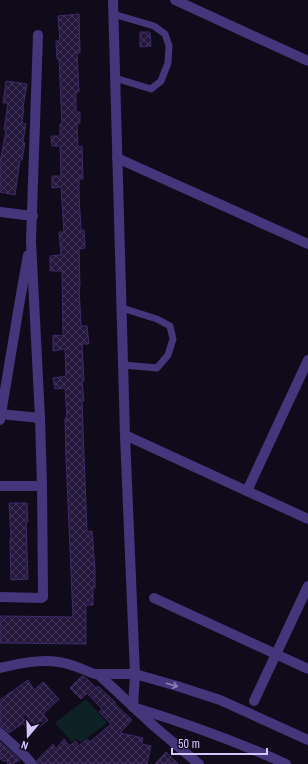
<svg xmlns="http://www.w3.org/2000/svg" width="308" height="764" font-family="'Archivo Narrow',sans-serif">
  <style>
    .green { fill: #0e2225 }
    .building { fill: url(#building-cross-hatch); stroke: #3f2968 }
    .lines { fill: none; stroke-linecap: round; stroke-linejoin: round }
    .lane { stroke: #43367a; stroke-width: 7 }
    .street { stroke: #43367a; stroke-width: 10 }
    .oneway { stroke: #8c7ebc }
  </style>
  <defs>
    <pattern id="building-cross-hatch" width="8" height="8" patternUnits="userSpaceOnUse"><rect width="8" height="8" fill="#24173c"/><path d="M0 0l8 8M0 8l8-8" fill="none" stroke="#433759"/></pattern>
  </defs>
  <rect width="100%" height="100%" fill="#100b1b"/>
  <polygon class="green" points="86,699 107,723 80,743 78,739 72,742 55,723"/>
  <g class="building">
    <polygon points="79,14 80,53 77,53 79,92 76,92 76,112 80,112 80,123 77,123 78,147 82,146 83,179 79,179 79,195 81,230 84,230 85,248 79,249 80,286 79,286 81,326 87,326 89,344 82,344 84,381 82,381 84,401 82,401 87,532 92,531 95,569 95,588 93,588 93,605 86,605 86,644 0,643 0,616 73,617 66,457 65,418 67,418 65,388 55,389 53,378 66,376 65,349 53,351 53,335 63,336 62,271 50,271 50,256 61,255 59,232 64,232 61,187 52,188 52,176 61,176 60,146 52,146 51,136 60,136 60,124 62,124 59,59 57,59 56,41 60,41 58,16"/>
    <polygon points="140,32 150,32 151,46 140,47"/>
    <polygon points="6,81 27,84 23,107 24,108 22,123 26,124 23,142 25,143 22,160 20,160 15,195 0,192 0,158 1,158 6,130 4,130 8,103 3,103"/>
    <polygon points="9,503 27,503 28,522 26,522 28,579 11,580 10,539 11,539"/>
    <polygon points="82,676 86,678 96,688 98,686 116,703 115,704 132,720 120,733 143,738 142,744 151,746 147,764 38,764 37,760 53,744 56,749 64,739 69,746 76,741 79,746 87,739 90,742 111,724 99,712 102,709 87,693 81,699 70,688"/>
    <polygon points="28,680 34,690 43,682 59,699 43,714 48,720 32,733 23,723 9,733 4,728 0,727 0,700"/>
    <polygon points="0,742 20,760 12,764 8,764 7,761 3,761 0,758"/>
    <polygon points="166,752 178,764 155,764"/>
  </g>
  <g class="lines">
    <g class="lane">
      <polyline points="113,14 154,26 165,34 169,46 168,63 161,81 151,89 115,78"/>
      <polyline points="122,308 157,319 170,326 173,339 168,355 157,368 123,365"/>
    </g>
    <g class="street">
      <path d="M113,0L125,435L135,674L133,707C185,723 236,741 286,764"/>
      <polyline points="175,0 308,61"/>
      <polyline points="117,158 308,244"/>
      <polyline points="0,212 33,216"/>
      <polyline points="0,414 40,418"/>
      <polyline points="0,420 20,300 28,255"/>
      <polyline points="125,435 308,519"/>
      <polyline points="0,486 42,486"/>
      <polyline points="247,491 308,360"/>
      <polyline points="0,597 41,598 43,597 43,595 42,486 40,418 31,241 38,35"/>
      <polyline points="154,598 308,669"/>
      <path d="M0,668C25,662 50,657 74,666C81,668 88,672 95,674H135L177,686L220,700L308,740"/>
      <polyline points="98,674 155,727 199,764"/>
      <polyline points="254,701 308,586"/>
      <polyline points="0,733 26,757 32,764"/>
    </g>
  </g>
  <defs><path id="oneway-shaft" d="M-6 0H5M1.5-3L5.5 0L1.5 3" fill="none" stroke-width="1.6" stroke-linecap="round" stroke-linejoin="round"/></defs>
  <use class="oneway" href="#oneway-shaft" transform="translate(172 685) rotate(16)"/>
  <g transform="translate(28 736) rotate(199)" stroke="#100b1b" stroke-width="3" paint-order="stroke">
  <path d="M0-3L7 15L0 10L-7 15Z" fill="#d5c6ff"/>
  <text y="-6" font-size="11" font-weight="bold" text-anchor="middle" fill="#d5c6ff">N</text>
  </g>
  <path d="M172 748v6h95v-6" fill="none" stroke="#d5c6ff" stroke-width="2"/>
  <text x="178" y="748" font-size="12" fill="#d5c6ff" stroke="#100b1b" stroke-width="3" paint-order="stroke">50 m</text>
</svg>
